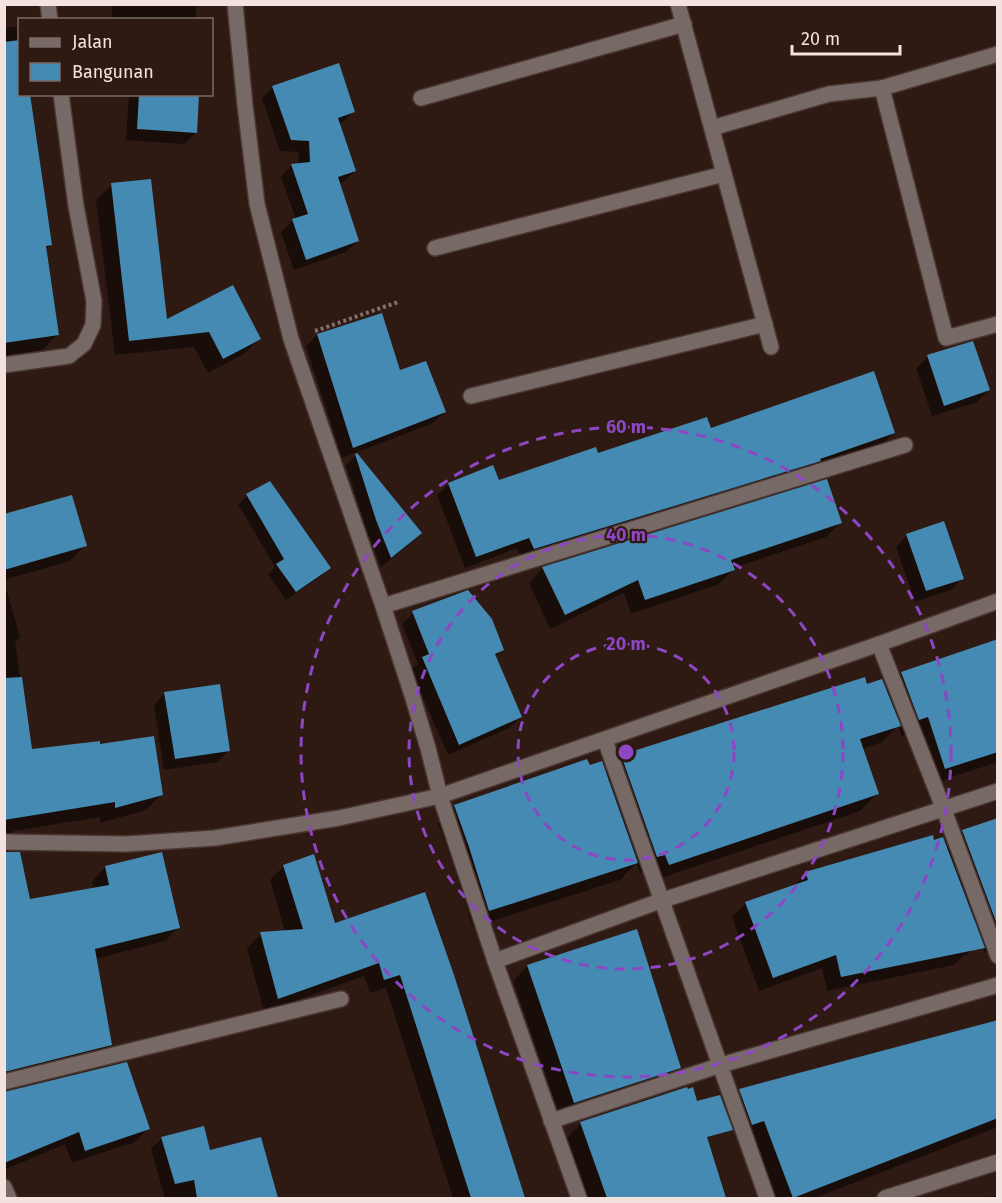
<svg xmlns="http://www.w3.org/2000/svg" width="1002" height="1203" font-family="'Fira Sans',sans-serif">
  <style>
    .shadow { fill: #0007 }
    .building { fill: #448ab2 }
    .lines { fill: none; stroke-linecap: round; stroke-linejoin: round }
    .minor-casing { stroke: #4a352f; stroke-width: 18 }
    .path { stroke: #84706b; stroke-width: 4; stroke-dasharray: 3 3; stroke-linecap: butt }
    .minor { stroke: #766966; stroke-width: 15 }
    .ring { fill: none; stroke: #8d47c4; stroke-width: 3; stroke-dasharray: 10 8 }
    .centre { fill: #8d47c4; stroke: #2f1913; stroke-width: 3 }
    .ring-label { font-size: 18px; text-anchor: middle; font-weight: bold; fill: #8d47c4; stroke: #2f1913; stroke-width: 4.5; stroke-linejoin: round; paint-order: stroke }
  </style>
  <rect width="100%" height="100%" fill="#2f1913"/>
  <g class="shadow">
    <rect x="112" y="4" width="84" height="16"/>
    <polygon points="18,26 20,38 20,94 51,244 45,250 57,335 42,350 4,356 4,28"/>
    <polygon points="273,87 353,112 342,123 338,124 355,171 343,182 338,184 358,241 346,252 294,270 281,232 293,220 296,219 281,177 292,165 299,165 298,152 280,151 262,98"/>
    <polygon points="129,94 198,94 196,133 184,144 126,140"/>
    <polygon points="112,185 166,322 259,339 244,354 208,373 194,347 115,355 96,200"/>
    <polygon points="317,335 399,372 445,412 433,423 342,458 306,346"/>
    <polygon points="928,357 988,390 977,402 932,416 916,368"/>
    <polygon points="710,430 894,433 882,444 522,560 517,548 465,568 437,495 449,484 498,481"/>
    <polygon points="356,455 420,533 411,543 381,567 367,531 346,465"/>
    <polygon points="270,483 329,567 321,576 286,600 268,574 275,567 238,504 247,496"/>
    <polygon points="4,516 85,545 70,561 4,580"/>
    <polygon points="840,523 826,537 733,568 733,570 719,584 631,614 624,593 550,629 529,583 543,568"/>
    <polygon points="907,535 962,578 951,590 915,602 896,547"/>
    <polygon points="4,581 20,637 15,642 31,750 161,795 146,810 100,823 100,817 14,831 4,841"/>
    <polygon points="413,613 502,650 495,657 521,717 509,728 448,755 411,670 418,664 402,624"/>
    <polygon points="998,640 998,762 928,785 911,733 902,736 898,726 882,742 862,749 877,794 860,811 652,881 649,870 640,873 636,863 620,880 473,927 453,864 438,823 455,806 589,767 605,773 621,756 864,679 866,686 885,690 901,674"/>
    <polygon points="165,693 229,751 217,762 164,770 154,705"/>
    <polygon points="998,819 998,949 985,953 980,941 967,955 963,956 954,965 827,991 822,968 759,991 732,917 746,903 792,887 806,873 933,842 946,848 963,831"/>
    <polygon points="284,866 334,924 453,975 523,1198 453,1198 386,988 370,993 364,976 264,1012 247,948 261,934 285,932 270,880"/>
    <polygon points="105,867 179,927 165,941 95,959 110,1045 97,1058 4,1081 4,906 94,889 92,881"/>
    <polygon points="528,966 679,1068 665,1082 560,1117 513,981"/>
    <polygon points="998,1022 998,1127 815,1198 771,1198 732,1105 749,1089"/>
    <polygon points="692,1089 724,1198 585,1198 565,1140 581,1123"/>
    <polygon points="4,1093 148,1129 135,1142 72,1163 65,1144 4,1170"/>
    <polygon points="162,1138 209,1152 260,1192 235,1198 165,1198 151,1149"/>
    <polygon points="998,1195 998,1198 986,1198"/>
  </g>
  <g class="building">
    <polygon points="20,40 20,94 30,94 52,245 46,246 59,335 4,343 4,42"/>
    <polygon points="339,63 355,112 338,118 356,171 338,177 359,241 306,260 292,219 308,214 291,164 310,162 309,141 291,140 272,86"/>
    <polygon points="139,94 199,94 197,133 137,129"/>
    <polygon points="151,179 167,319 233,285 261,339 223,359 209,332 129,341 111,183"/>
    <polygon points="382,313 400,370 426,361 446,412 353,448 317,334"/>
    <polygon points="973,341 990,390 944,406 927,355"/>
    <polygon points="874,371 895,433 820,459 821,461 534,549 529,538 476,557 448,483 493,465 499,480 596,447 598,453 707,417 711,428"/>
    <polygon points="357,453 422,533 391,558 376,520 355,454"/>
    <polygon points="827,479 842,523 731,560 735,570 645,600 638,580 565,615 542,567"/>
    <polygon points="270,481 331,568 296,592 276,564 284,559 246,494"/>
    <polygon points="72,495 87,546 4,570 4,514"/>
    <polygon points="944,521 964,579 926,591 906,534"/>
    <polygon points="468,590 492,619 504,650 495,654 522,717 459,745 422,657 429,654 412,611"/>
    <polygon points="998,639 998,752 945,769 928,717 919,720 901,672"/>
    <polygon points="22,677 32,749 100,741 100,744 154,736 163,795 115,808 115,802 4,820 4,678"/>
    <polygon points="865,677 867,684 882,679 901,726 860,739 879,794 669,865 665,855 657,857 621,755"/>
    <polygon points="220,684 230,751 175,759 164,692"/>
    <polygon points="587,759 590,765 602,761 638,863 489,911 469,847 454,805"/>
    <polygon points="998,818 998,927 962,830"/>
    <polygon points="933,835 934,840 943,837 985,948 841,977 836,955 773,978 745,902 808,880 805,872"/>
    <polygon points="4,852 20,852 30,899 109,885 105,866 162,852 180,928 95,949 112,1045 4,1072"/>
    <polygon points="314,854 335,923 425,892 454,975 525,1198 471,1198 400,975 384,980 379,963 278,999 260,932 303,929 283,865"/>
    <polygon points="637,929 681,1068 574,1103 527,965"/>
    <polygon points="998,1020 998,1118 793,1198 764,1121 752,1125 739,1089"/>
    <polygon points="127,1062 150,1129 85,1151 79,1132 4,1163 4,1092"/>
    <polygon points="687,1087 688,1089 693,1087 697,1101 720,1095 733,1130 707,1137 726,1198 607,1198 580,1122"/>
    <polygon points="204,1126 210,1150 261,1137 278,1198 197,1198 194,1180 175,1184 161,1137"/>
  </g>
  <g class="lines">
    <defs>
      <g id="minor">
        <polyline points="48,4 50,20"/>
        <polyline points="235,4 245,105 257,204 291,339 383,606 412,695 428,748 440,796 495,961 579,1198"/>
        <polyline points="678,4 771,347"/>
        <polyline points="882,88 998,54"/>
        <polyline points="421,98 684,24"/>
        <polyline points="712,128 829,94 882,88 946,338 998,324"/>
        <polyline points="435,248 724,174"/>
        <polyline points="4,365 69,356 84,344 93,325 94,301 76,206 61,94"/>
        <polyline points="471,396 765,324"/>
        <polyline points="383,606 905,445"/>
        <polyline points="879,644 944,810 998,956"/>
        <path d="M605,740C658,893 714,1045 767,1198"/>
        <polyline points="4,842 126,844 215,838 339,818 440,796 879,644 998,601"/>
        <polyline points="495,961 660,901 998,791"/>
        <polyline points="4,1082 341,999"/>
        <polyline points="551,1121 721,1065 998,985"/>
        <polyline points="4,1187 9,1198"/>
        <polyline points="885,1198 998,1162"/>
      </g>
    </defs>
    <use href="#minor" class="minor-casing"/>
    <polyline class="path" points="315,331 398,302"/>
    <use href="#minor" class="minor"/>
  </g>
  <g class="ring">
    <circle cx="626" cy="752" r="108"/>
    <circle cx="626" cy="752" r="217"/>
    <circle cx="626" cy="752" r="325"/>
  </g>
  <circle cx="626" cy="752" r="9" class="centre"/>
  <g class="ring-label">
    <text x="626" y="433">60 m</text>
    <text x="626" y="541">40 m</text>
    <text x="626" y="650">20 m</text>
  </g>
  <rect width="1002" height="1203" fill="none" stroke="#f3e2de" stroke-width="12"/>
  <rect x="18" y="18" width="195" height="78" fill="#2f1913" stroke="#7d6964" stroke-width="1.5"/>
  <rect x="30" y="38" width="30" height="9" fill="#766966" stroke="#7d6964" stroke-width="1.5"/>
  <text x="72" y="48" font-size="18" fill="#f3e2de">Jalan</text>
  <rect x="30" y="63" width="30" height="18" fill="#448ab2" stroke="#7d6964" stroke-width="1.5"/>
  <text x="72" y="78" font-size="18" fill="#f3e2de">Bangunan</text>
  <path d="M792 45v9h108v-9" fill="none" stroke="#f3e2de" stroke-width="3"/>
  <text x="801" y="45" font-size="18" fill="#f3e2de" stroke="#2f1913" stroke-width="4.5" paint-order="stroke">20 m</text>
</svg>
